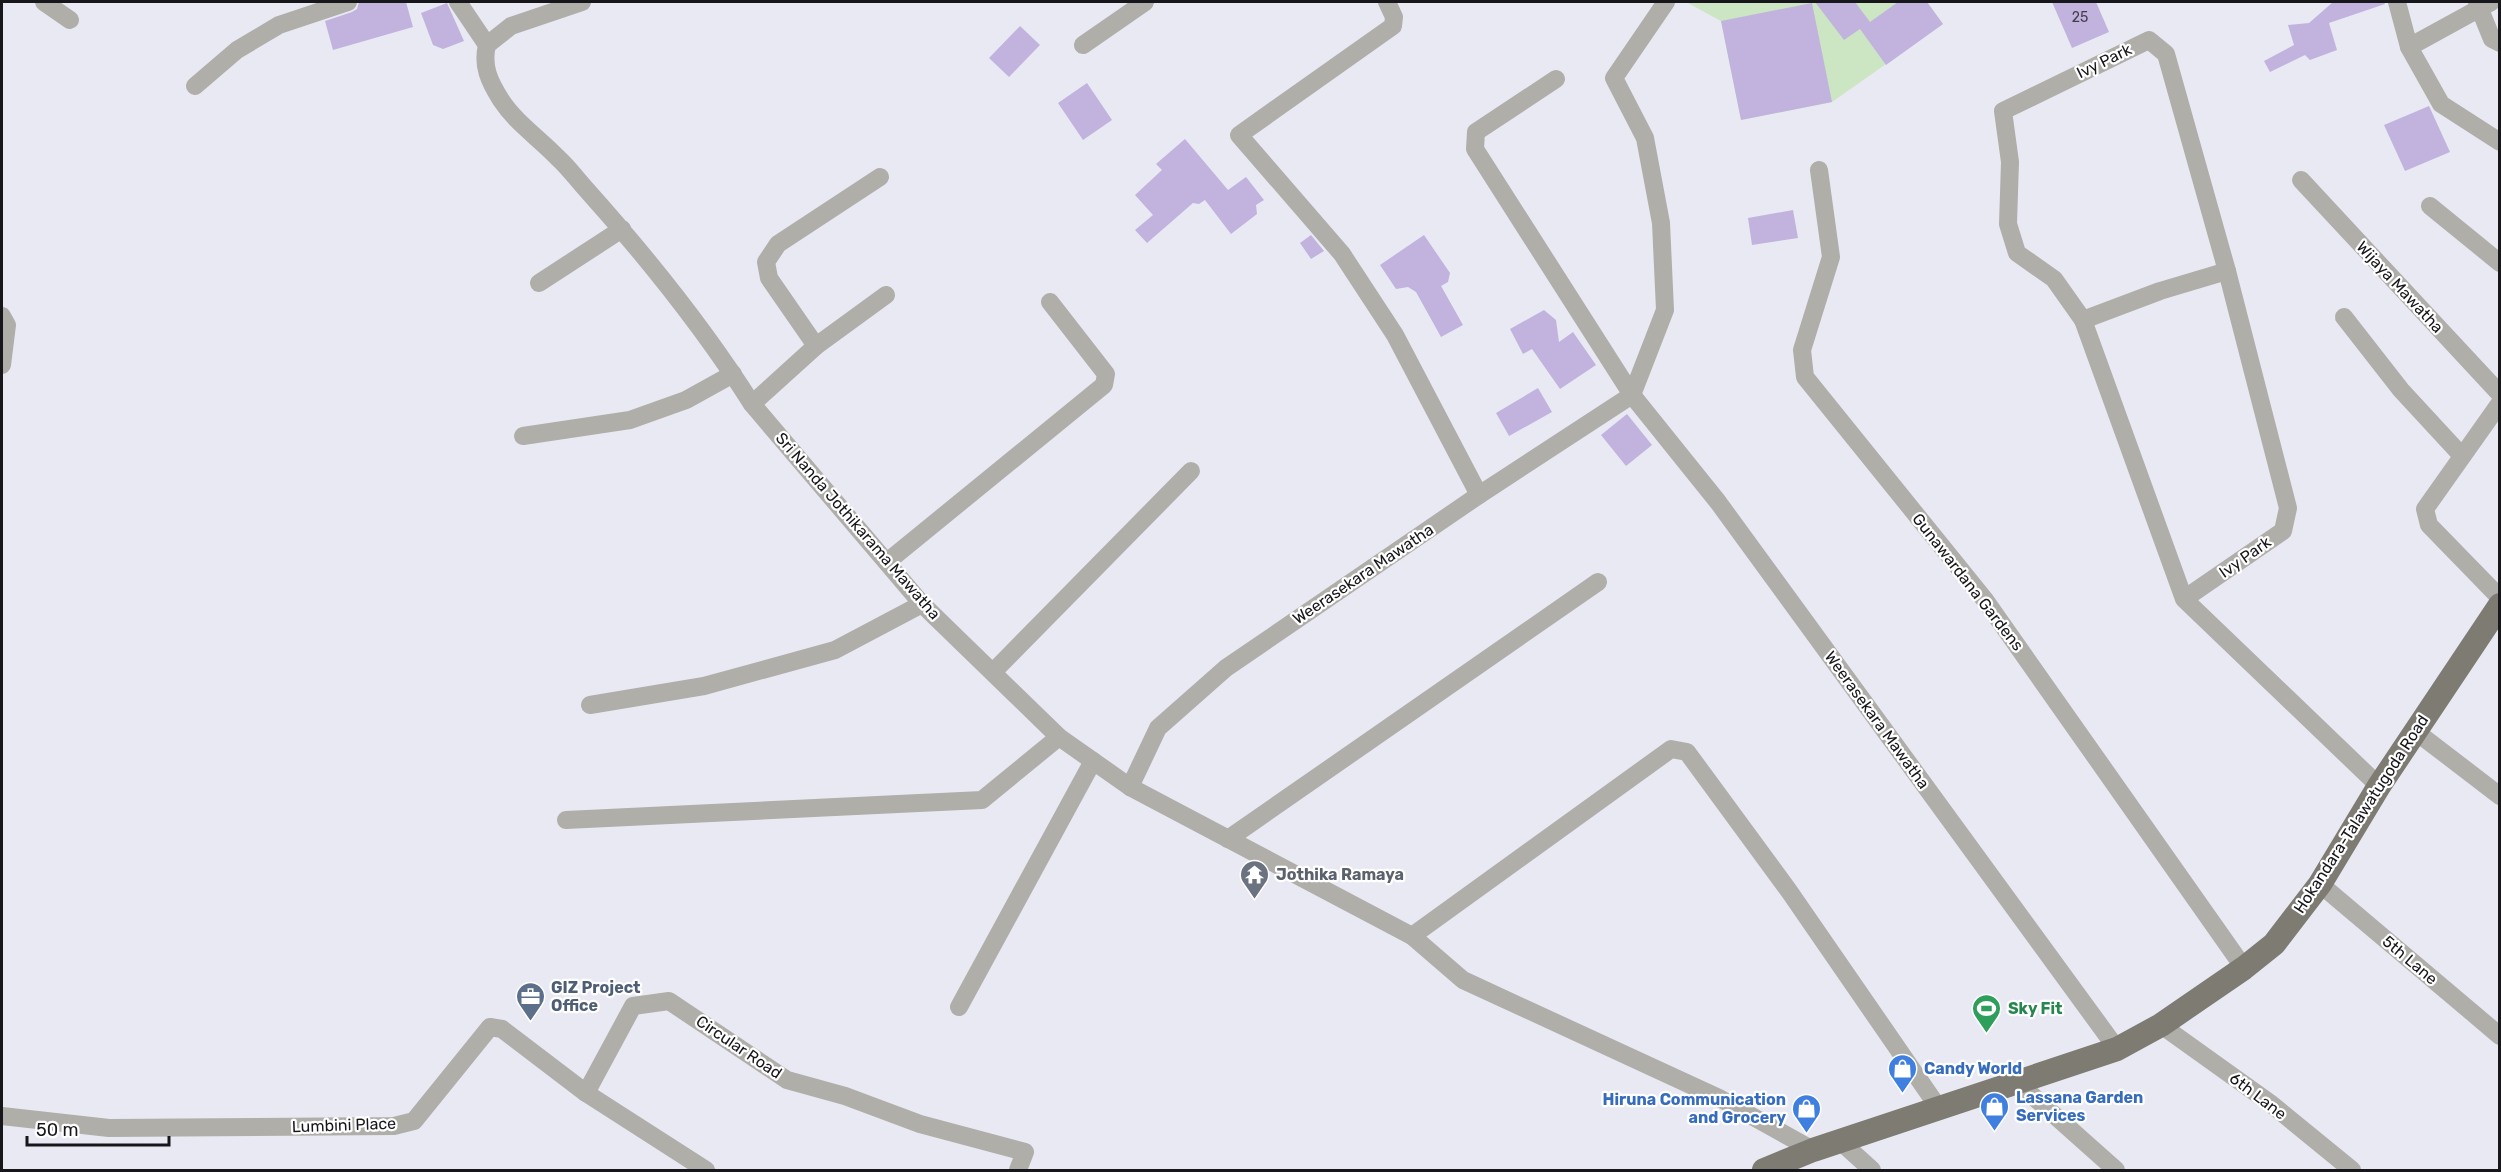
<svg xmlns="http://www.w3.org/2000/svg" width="2501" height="1172" font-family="Rubik,sans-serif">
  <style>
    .green { fill: #cce5c3 }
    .building { fill: #c1b3de }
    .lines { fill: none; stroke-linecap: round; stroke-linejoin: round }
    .minor { stroke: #b0aea9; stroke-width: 18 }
    .major { stroke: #7e7b73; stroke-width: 24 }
    .labels { text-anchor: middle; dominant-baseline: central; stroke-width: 4.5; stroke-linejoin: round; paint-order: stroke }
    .number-label { font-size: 14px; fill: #423e4c }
    .street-label { font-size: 16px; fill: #17171b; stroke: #fff }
    .worship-label { font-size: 16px; font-weight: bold; fill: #5b616d; stroke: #fff; text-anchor: start }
    .service-label { font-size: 16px; font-weight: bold; fill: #4e5e75; stroke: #fff; text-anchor: start }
    .leisure-label { font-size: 16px; font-weight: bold; fill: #27864d; stroke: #fff; text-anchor: start }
    .shop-label { font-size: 16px; font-weight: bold; fill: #366cbe; stroke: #fff; text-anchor: start }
  </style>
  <rect width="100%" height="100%" fill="#e9e9f4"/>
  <polygon class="green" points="1686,2 1927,2 1943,24 1832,102 1741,120 1721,21"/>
  <g class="building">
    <polygon points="359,2 406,2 413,27 333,50 325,21 352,12 357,9"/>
    <polygon points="1815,2 1855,2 1870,22 1898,2 1927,2 1943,24 1886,65 1860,29 1844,40"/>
    <polygon points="2052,2 2096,2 2109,32 2072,48"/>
    <polygon points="2333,2 2384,2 2385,4 2329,23 2337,50 2310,60 2305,55 2270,72 2264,61 2294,45 2288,25 2309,23"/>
    <polygon points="447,3 464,41 443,49 433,45 421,13"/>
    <polygon points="1812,3 1832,102 1741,120 1721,21"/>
    <polygon points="1020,26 1040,45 1009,77 989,58"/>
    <polygon points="1087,83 1112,120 1083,140 1058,103"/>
    <polygon points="2429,106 2450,152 2405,171 2384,125"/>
    <polygon points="1185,139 1228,190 1246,177 1264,200 1256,205 1257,214 1231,234 1205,200 1199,204 1193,203 1147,243 1135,230 1153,215 1135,195 1162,170 1156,164"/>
    <polygon points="1793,210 1798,238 1752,245 1748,218"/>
    <polygon points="1311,235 1324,251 1311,259 1300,243"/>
    <polygon points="1424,235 1450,273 1448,282 1441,286 1463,325 1441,337 1416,292 1408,287 1396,289 1380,265"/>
    <polygon points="1544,310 1556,320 1559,342 1573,332 1596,365 1560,389 1532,349 1523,354 1510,329"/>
    <polygon points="1538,388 1552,412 1509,436 1496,413"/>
    <polygon points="1627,414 1652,445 1626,466 1601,435"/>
  </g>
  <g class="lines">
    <g class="minor">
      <polyline points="44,2 70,20"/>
      <polyline points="458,2 487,45"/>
      <path d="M582,2L511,26L487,45C482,66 489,81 501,100C516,123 539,138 558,158C568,167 576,178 585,188C645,255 704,328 752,404L922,604L1059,737L1130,787L1412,936L1463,980L1721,1099L1813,1150"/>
      <polyline points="1387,2 1394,17 1393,26 1239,135 1342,254 1395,335 1479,495"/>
      <polyline points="2397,2 2409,47 2441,104 2500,142"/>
      <polyline points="2477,2 2492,39 2500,43"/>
      <polyline points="1083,45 1145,2"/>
      <polyline points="2409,47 2491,2"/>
      <polyline points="1556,79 1476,132 1475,149 1632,395 1718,502 2117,1049"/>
      <polyline points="195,86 237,50 279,25 348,2"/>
      <polyline points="1819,170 1831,257 1802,350 1805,377 1985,600 2244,968"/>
      <polyline points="2301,180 2500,394"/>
      <polyline points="2430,206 2500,263"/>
      <polyline points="539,283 622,229"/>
      <polyline points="2,316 7,325 2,365"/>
      <polyline points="2344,317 2401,390 2462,456"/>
      <polyline points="2083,320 2160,291 2227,271"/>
      <polyline points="816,346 769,278 766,262 778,244 880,177"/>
      <polyline points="2500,403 2425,509 2429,525 2500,598"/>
      <polyline points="752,404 816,346 886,295"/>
      <polyline points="523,436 630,420 686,400 733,374"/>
      <polyline points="887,562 1104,385 1106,374 1050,302"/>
      <polyline points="2184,599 2283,531 2288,508 2227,271 2166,54 2149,40 2003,111 2010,162 2008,224 2017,253 2054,279 2083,320 2184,599 2379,786"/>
      <polyline points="993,672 1191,471"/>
      <polyline points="590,705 704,686 835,650 922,604"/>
      <polyline points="2415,731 2500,796"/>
      <polyline points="1130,787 1158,728 1226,668 1479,495 1632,395 1665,310 1661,223 1645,138 1614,78 1666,2"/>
      <polyline points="566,820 982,800 1059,737"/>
      <polyline points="1228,839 1598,582"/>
      <polyline points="2320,884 2500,1036"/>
      <polyline points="1412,936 1671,749 1687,752 1789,891 1938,1107"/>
      <polyline points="959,1007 1093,761"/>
      <polyline points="2161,1025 2270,1103 2352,1170"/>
      <polyline points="2017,1082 2116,1170"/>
      <polyline points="586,1093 633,1006 669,1001 787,1080 845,1096 920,1124 1025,1152 1018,1170"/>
      <polyline points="2,1116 109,1128 394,1126 414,1121 490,1027 502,1029 586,1093 706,1170"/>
      <polyline points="1840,1141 1872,1170"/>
    </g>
    <polyline class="major" points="1764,1170 1813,1150 2117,1049 2161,1025 2244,968 2274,944 2320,884 2379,786 2500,605"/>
  </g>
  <defs>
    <symbol id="temple-pin" viewBox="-11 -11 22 30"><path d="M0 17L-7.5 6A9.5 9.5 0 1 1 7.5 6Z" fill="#6b7280" stroke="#fff"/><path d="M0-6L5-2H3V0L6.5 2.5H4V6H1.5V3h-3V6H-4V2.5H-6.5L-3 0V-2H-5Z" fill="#fff"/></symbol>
    <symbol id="office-pin" viewBox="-11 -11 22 30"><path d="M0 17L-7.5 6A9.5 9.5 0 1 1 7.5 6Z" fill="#5c6f8a" stroke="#fff"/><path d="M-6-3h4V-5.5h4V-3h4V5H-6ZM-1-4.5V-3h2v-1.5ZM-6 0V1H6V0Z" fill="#fff"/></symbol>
    <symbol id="stadium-pin" viewBox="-11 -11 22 30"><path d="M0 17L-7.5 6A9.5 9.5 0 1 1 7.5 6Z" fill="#2e9e5b" stroke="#fff"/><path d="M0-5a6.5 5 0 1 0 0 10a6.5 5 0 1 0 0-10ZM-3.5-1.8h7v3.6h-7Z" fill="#fff"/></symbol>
    <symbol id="shop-pin" viewBox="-11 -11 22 30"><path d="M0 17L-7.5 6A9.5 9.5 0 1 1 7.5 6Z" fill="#3f7fe0" stroke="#fff"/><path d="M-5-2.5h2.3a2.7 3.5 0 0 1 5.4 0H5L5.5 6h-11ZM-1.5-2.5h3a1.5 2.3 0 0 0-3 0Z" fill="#fff"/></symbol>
  </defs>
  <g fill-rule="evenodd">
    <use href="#temple-pin" x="1238" y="858" width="33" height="45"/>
    <use href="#office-pin" x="514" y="980" width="33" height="45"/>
    <use href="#stadium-pin" x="1970" y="992" width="33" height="45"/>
    <use href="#shop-pin" x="1886" y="1052" width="33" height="45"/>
    <use href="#shop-pin" x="1978" y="1090" width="33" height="45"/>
    <use href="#shop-pin" x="1790" y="1092" width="33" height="45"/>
  </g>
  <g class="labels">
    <g class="number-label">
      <text x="2080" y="17">25</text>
    </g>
    <g class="street-label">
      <text transform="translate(2104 61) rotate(-26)">Ivy Park</text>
      <text transform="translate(2400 287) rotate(47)">Wijaya Mawatha</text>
      <text transform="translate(858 526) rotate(49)">Sri Nanda Jothikarama Mawatha</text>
      <text transform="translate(2245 557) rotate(-35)">Ivy Park</text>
      <text transform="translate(1363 574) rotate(-34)">Weerasekara Mawatha</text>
      <text transform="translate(1968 582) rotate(52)">Gunawardana Gardens</text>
      <text transform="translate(1877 720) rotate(54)">Weerasekara Mawatha</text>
      <text transform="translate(2361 814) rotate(-57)">Hokandara-Talawatugoda Road</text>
      <text transform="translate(2410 960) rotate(40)">5th Lane</text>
      <text transform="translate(739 1047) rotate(34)">Circular Road</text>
      <text transform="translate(2258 1096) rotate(37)">6th Lane</text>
      <text transform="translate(344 1125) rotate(-2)">Lumbini Place</text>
    </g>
    <g class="worship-label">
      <text x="1276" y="874">Jothika Ramaya</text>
    </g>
    <g class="service-label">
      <text x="551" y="987">GIZ Project<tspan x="551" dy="18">Office</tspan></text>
    </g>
    <g class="leisure-label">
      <text x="2008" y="1008">Sky Fit</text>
    </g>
    <g class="shop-label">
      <text x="1924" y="1068">Candy World</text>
      <text x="2016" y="1097">Lassana Garden<tspan x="2016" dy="18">Services</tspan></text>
      <text x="1786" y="1099" text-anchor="end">Hiruna Communication<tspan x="1786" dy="18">and Grocery</tspan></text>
    </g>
  </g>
  <rect width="2501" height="1172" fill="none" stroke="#17171b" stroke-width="6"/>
  <path d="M27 1136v9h142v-9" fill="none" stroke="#17171b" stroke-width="3"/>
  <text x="36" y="1136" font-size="18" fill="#17171b" stroke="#ffffff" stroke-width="4.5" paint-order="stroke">50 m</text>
</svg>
